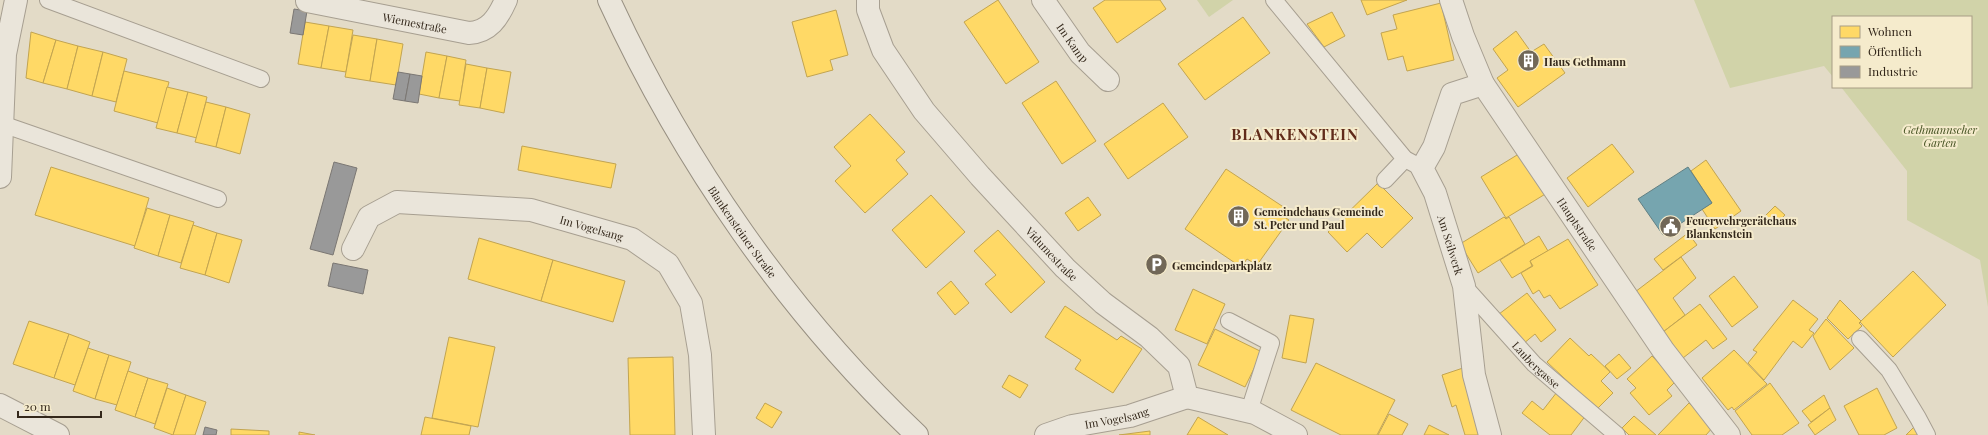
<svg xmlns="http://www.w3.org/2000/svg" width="1988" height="435" font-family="'Playfair Display',serif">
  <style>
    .green { fill: #d1d3a9 }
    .homes { fill: #ffd966; stroke: #c2a450 }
    .public { fill: #76a5af; stroke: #628083 }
    .industry { fill: #999; stroke: #7b7773 }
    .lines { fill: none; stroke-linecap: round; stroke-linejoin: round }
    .service-casing { stroke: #a79f91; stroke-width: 18 }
    .minor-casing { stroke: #a79f91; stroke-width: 24 }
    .secondary-casing { stroke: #978f81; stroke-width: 24 }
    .service { stroke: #eae5da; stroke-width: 16 }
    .minor { stroke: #eae5da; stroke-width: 22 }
    .secondary { stroke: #eae5da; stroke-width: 22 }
    .labels { text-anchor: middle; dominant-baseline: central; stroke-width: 4; stroke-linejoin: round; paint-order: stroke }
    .street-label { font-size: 11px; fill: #34281b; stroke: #f5ebcc }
    .poi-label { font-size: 11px; font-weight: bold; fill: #34281b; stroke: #f5ebcc; text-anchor: start }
    .park-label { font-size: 11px; font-style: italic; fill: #445121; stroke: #f5ebcc }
    .district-label { font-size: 15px; font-weight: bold; letter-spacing: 1px; fill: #612b1a; stroke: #f5ebcc }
  </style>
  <rect width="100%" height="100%" fill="#e3dbc7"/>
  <g class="green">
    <polygon points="1197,0 1233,0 1209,17"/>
    <polygon points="1694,0 1988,0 1988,307 1980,260 1907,220 1907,171 1841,87 1971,87 1971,17 1833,17 1833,77 1824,66 1730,88"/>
  </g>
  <g class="homes">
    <polygon points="998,0 1039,62 1006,84 964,22"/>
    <polygon points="1105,0 1160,0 1166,9 1117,43 1093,8"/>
    <polygon points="1361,0 1407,0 1367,15"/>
    <polygon points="1441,3 1454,60 1407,71 1403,56 1388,60 1381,33 1397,29 1393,15"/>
    <polygon points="836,10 848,55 830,60 833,70 807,77 792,22"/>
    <polygon points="1332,12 1345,36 1324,47 1307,24"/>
    <polygon points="1243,17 1270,53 1205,100 1178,64"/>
    <polygon points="305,22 329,26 321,68 298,64"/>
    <polygon points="329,26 353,30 346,72 321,68"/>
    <polygon points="1516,31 1531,52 1544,44 1565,73 1518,107 1497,78 1508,70 1493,49"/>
    <polygon points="31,32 56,40 43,83 26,78"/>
    <polygon points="353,35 377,39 370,81 345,77"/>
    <polygon points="377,39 403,44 396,85 370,81"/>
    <polygon points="56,40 78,46 67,89 43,83"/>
    <polygon points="78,46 103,52 92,96 67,89"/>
    <polygon points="103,52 127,59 116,102 92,96"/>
    <polygon points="426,52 447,56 439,98 419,94"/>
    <polygon points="447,56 466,60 460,101 439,98"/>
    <polygon points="466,64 487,68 480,108 459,105"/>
    <polygon points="487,68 511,72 504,113 480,108"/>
    <polygon points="124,71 169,82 158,123 114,111"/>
    <polygon points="1056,81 1096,141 1062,164 1022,103"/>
    <polygon points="167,87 188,92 177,133 156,128"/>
    <polygon points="188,92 207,97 197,138 177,133"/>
    <polygon points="206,102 226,107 216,147 195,142"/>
    <polygon points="1163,103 1188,137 1128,179 1104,144"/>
    <polygon points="226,107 250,114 240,154 216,147"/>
    <polygon points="870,114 905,152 896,160 908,174 865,213 835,181 851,166 834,147"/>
    <polygon points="1612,144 1634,172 1588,207 1567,178"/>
    <polygon points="522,146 616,164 611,188 518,170"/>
    <polygon points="1522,152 1547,193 1506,218 1481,177"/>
    <polygon points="1706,160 1741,211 1715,229 1702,209 1712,203 1691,171"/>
    <polygon points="51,167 149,198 135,246 35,215"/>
    <polygon points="1226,169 1285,208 1280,214 1289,220 1257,265 1247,259 1241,267 1185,229"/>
    <polygon points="1378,183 1413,218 1382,248 1367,233 1347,252 1328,232"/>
    <polygon points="931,195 965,232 926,268 892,230"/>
    <polygon points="1088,197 1101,215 1078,231 1065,213"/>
    <polygon points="1775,206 1785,215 1773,227 1763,218"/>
    <polygon points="147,208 170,215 158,256 134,248"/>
    <polygon points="170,215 194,222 181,263 158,256"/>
    <polygon points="1504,217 1506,219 1509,217 1525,244 1478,273 1460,244"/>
    <polygon points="193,225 217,233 205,275 180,268"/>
    <polygon points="998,230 1045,282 1011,313 985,284 996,275 974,251"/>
    <polygon points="217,233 242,240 229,283 205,275"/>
    <polygon points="1688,233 1697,245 1663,270 1654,259"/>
    <polygon points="1539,236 1548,251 1530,261 1532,266 1512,278 1500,260"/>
    <polygon points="479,238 553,260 541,301 468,279"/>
    <polygon points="1568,239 1598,285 1560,309 1550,295 1544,298 1539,290 1533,294 1521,273 1533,266 1530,261"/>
    <polygon points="1681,257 1696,278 1673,298 1685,315 1663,332 1635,292"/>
    <polygon points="553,260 625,281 613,322 541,301"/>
    <polygon points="1913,271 1946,305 1893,357 1860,322"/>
    <polygon points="1734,276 1758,307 1732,327 1709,296"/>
    <polygon points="951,281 969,303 955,315 937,293"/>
    <polygon points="1193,289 1225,304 1207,344 1175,330"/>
    <polygon points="1527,293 1556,330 1541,342 1535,334 1523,344 1499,314"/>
    <polygon points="1793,300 1818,319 1809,330 1814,333 1802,348 1793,341 1764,380 1748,363 1757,352 1753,350"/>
    <polygon points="1840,300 1861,321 1859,323 1862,326 1848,339 1827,318"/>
    <polygon points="1700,304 1727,339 1713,349 1706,340 1683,358 1663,332"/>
    <polygon points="1065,306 1117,340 1121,336 1142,349 1113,393 1075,369 1081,360 1045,337"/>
    <polygon points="1290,315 1314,319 1306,363 1282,358"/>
    <polygon points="1826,319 1854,348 1830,370 1813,336"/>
    <polygon points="29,321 69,334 54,378 13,364"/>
    <polygon points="1215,329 1262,352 1245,387 1198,365"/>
    <polygon points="69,334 90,342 75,385 54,378"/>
    <polygon points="449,337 495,347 478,427 432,418"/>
    <polygon points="1570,338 1589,356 1591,354 1610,372 1601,381 1613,393 1597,409 1547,362"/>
    <polygon points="88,348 109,355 95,399 73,391"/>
    <polygon points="1734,350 1767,384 1734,410 1732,407 1728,410 1702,378"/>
    <polygon points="1619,354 1631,368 1617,379 1605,366"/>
    <polygon points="109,355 131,362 117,405 95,399"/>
    <polygon points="1652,356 1676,381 1667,390 1672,396 1649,415 1630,393 1636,388 1627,379"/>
    <polygon points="673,357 675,435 630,435 628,358"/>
    <polygon points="1316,363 1395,400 1377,435 1341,435 1291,410"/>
    <polygon points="1463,368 1480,435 1465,435 1456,405 1452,407 1442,375"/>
    <polygon points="128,371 148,378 135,417 115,410"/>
    <polygon points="1009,375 1028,385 1020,398 1002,387"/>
    <polygon points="148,378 168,384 155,424 135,417"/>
    <polygon points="1770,383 1799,423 1782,435 1752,435 1735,411"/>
    <polygon points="167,388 186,395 173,435 154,428"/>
    <polygon points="1877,388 1897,428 1884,435 1859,435 1844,406"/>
    <polygon points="1557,392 1586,415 1571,435 1550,435 1522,413 1532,401 1543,410"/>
    <polygon points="186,395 206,402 195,435 173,435"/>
    <polygon points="1824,395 1830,408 1811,422 1802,411"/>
    <polygon points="765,403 782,412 772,428 756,418"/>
    <polygon points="1689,403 1713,427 1706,435 1658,435"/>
    <polygon points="1830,408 1836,420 1815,435 1808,425"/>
    <polygon points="1389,414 1408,424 1402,435 1378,435"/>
    <polygon points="1634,416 1656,435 1629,435 1622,428"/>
    <polygon points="425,417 471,426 469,435 421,435"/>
    <polygon points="1198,417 1228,435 1187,435"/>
    <polygon points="1429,425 1449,435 1424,435"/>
    <polygon points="1914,427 1919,435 1906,435"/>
    <polygon points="231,429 269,431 269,435 231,435"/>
    <polygon points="1150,431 1150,435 1119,435"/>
    <polygon points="299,432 315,435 299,435"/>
  </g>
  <polygon class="public" points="1688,167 1712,203 1663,235 1638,199"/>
  <g class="industry">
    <polygon points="294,9 307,11 303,35 290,33"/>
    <polygon points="398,72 410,74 405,101 393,99"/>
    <polygon points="410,74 422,76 418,103 405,101"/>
    <polygon points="334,162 357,168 333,255 310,249"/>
    <polygon points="333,263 368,270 363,294 328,286"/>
    <polygon points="205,427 217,430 216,435 203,435"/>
  </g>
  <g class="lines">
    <defs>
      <g id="service">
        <polyline points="48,0 261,79"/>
        <polyline points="1274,0 1405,159 1422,168"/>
        <polyline points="2,124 218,199"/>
        <polyline points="1385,180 1405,159"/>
        <path id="s1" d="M1464,286L1534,364L1617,435"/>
        <polyline points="1229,321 1271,343 1249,411"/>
        <polyline points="1860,339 1889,370 1918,418 1927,435"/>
      </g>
      <g id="minor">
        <path id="s2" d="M868,0V10L883,50L924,111L980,176L1065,268L1103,303L1149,337L1179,366L1187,397L1255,413L1296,435"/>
        <path id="s3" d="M1043,0L1080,53L1108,80"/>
        <path id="s4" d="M1451,0L1463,36L1483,84L1663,350L1729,435"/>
        <path id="s5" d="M307,1L469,33C489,32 498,18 506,0"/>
        <path id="s6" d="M1483,84L1452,94L1434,147L1422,168L1435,193L1464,286L1474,375L1490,435"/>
        <polyline points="0,177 5,54 16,0"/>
        <path id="s7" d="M353,249L369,217L397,202L531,210L632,239L668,264L691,303L700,355L704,435"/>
        <polyline points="0,405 58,435"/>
        <path id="s8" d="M1046,435L1072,426L1130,416L1187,397"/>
      </g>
      <g id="secondary">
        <path id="s9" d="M609,0C683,161 788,313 917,435"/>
      </g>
    </defs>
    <use href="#service" class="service-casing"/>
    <use href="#minor" class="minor-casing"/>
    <use href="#secondary" class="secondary-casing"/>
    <use href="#service" class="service"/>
    <use href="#minor" class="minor"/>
    <use href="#secondary" class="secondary"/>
  </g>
  <defs>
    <symbol id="building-disc" viewBox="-11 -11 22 22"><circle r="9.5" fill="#716757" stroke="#f5ebcc"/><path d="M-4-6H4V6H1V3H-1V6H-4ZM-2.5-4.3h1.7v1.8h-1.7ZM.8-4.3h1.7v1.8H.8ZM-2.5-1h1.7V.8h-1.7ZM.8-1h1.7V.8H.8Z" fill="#fff"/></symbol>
    <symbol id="civic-disc" viewBox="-11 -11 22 22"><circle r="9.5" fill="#716757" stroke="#f5ebcc"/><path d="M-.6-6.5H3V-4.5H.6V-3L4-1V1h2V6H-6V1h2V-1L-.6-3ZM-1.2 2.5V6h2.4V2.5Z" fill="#fff"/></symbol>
    <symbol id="parking-disc" viewBox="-11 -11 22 22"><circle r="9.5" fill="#716757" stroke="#f5ebcc"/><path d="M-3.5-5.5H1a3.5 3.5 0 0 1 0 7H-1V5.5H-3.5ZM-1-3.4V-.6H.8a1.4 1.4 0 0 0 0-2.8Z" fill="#fff"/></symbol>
  </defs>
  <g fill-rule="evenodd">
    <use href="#building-disc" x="1516" y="48" width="25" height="25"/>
    <use href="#building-disc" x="1226" y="204" width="25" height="25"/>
    <use href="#civic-disc" x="1658" y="214" width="25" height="25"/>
    <use href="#parking-disc" x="1144" y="252" width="25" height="25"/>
  </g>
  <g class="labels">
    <g class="street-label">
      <text stroke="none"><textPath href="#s5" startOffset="110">Wiemestraße</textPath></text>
      <text stroke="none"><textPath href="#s3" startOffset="52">Im Kamp</textPath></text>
      <text stroke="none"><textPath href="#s4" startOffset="259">Hauptstraße</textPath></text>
      <text stroke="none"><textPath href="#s7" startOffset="265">Im Vogelsang</textPath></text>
      <text stroke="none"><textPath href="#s9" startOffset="268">Blankensteiner Straße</textPath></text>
      <text stroke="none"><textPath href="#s6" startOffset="195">Am Seilwerk</textPath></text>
      <text stroke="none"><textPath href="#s2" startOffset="318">Vidumestraße</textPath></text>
      <text stroke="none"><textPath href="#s1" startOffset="107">Laubergasse</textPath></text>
      <text stroke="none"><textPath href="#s8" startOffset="73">Im Vogelsang</textPath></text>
    </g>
    <g class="poi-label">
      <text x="1544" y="61">Haus Gethmann</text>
      <text x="1254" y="211">Gemeindehaus Gemeinde<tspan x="1254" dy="13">St. Peter und Paul</tspan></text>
      <text x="1686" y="220">Feuerwehrgerätehaus<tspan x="1686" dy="13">Blankenstein</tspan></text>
      <text x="1172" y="265">Gemeindeparkplatz</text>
    </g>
    <g class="park-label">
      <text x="1940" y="129">Gethmannscher<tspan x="1940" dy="13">Garten</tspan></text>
    </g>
    <g class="district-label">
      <text x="1295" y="134">BLANKENSTEIN</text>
    </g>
  </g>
  <rect x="1832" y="16" width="140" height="72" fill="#f5ebcc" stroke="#a89d85"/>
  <rect x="1840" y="26" width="20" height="12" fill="#ffd966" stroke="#a89d85"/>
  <text x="1868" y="36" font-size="12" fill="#34281b">Wohnen</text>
  <rect x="1840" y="46" width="20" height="12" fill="#76a5af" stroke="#a89d85"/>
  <text x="1868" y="56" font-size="12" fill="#34281b">Öffentlich</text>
  <rect x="1840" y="66" width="20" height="12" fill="#999999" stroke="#a89d85"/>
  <text x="1868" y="76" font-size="12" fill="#34281b">Industrie</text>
  <path d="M18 411v6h83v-6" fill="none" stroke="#34281b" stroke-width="2"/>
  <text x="24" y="411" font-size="12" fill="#34281b" stroke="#f5ebcc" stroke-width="3" paint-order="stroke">20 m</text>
</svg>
